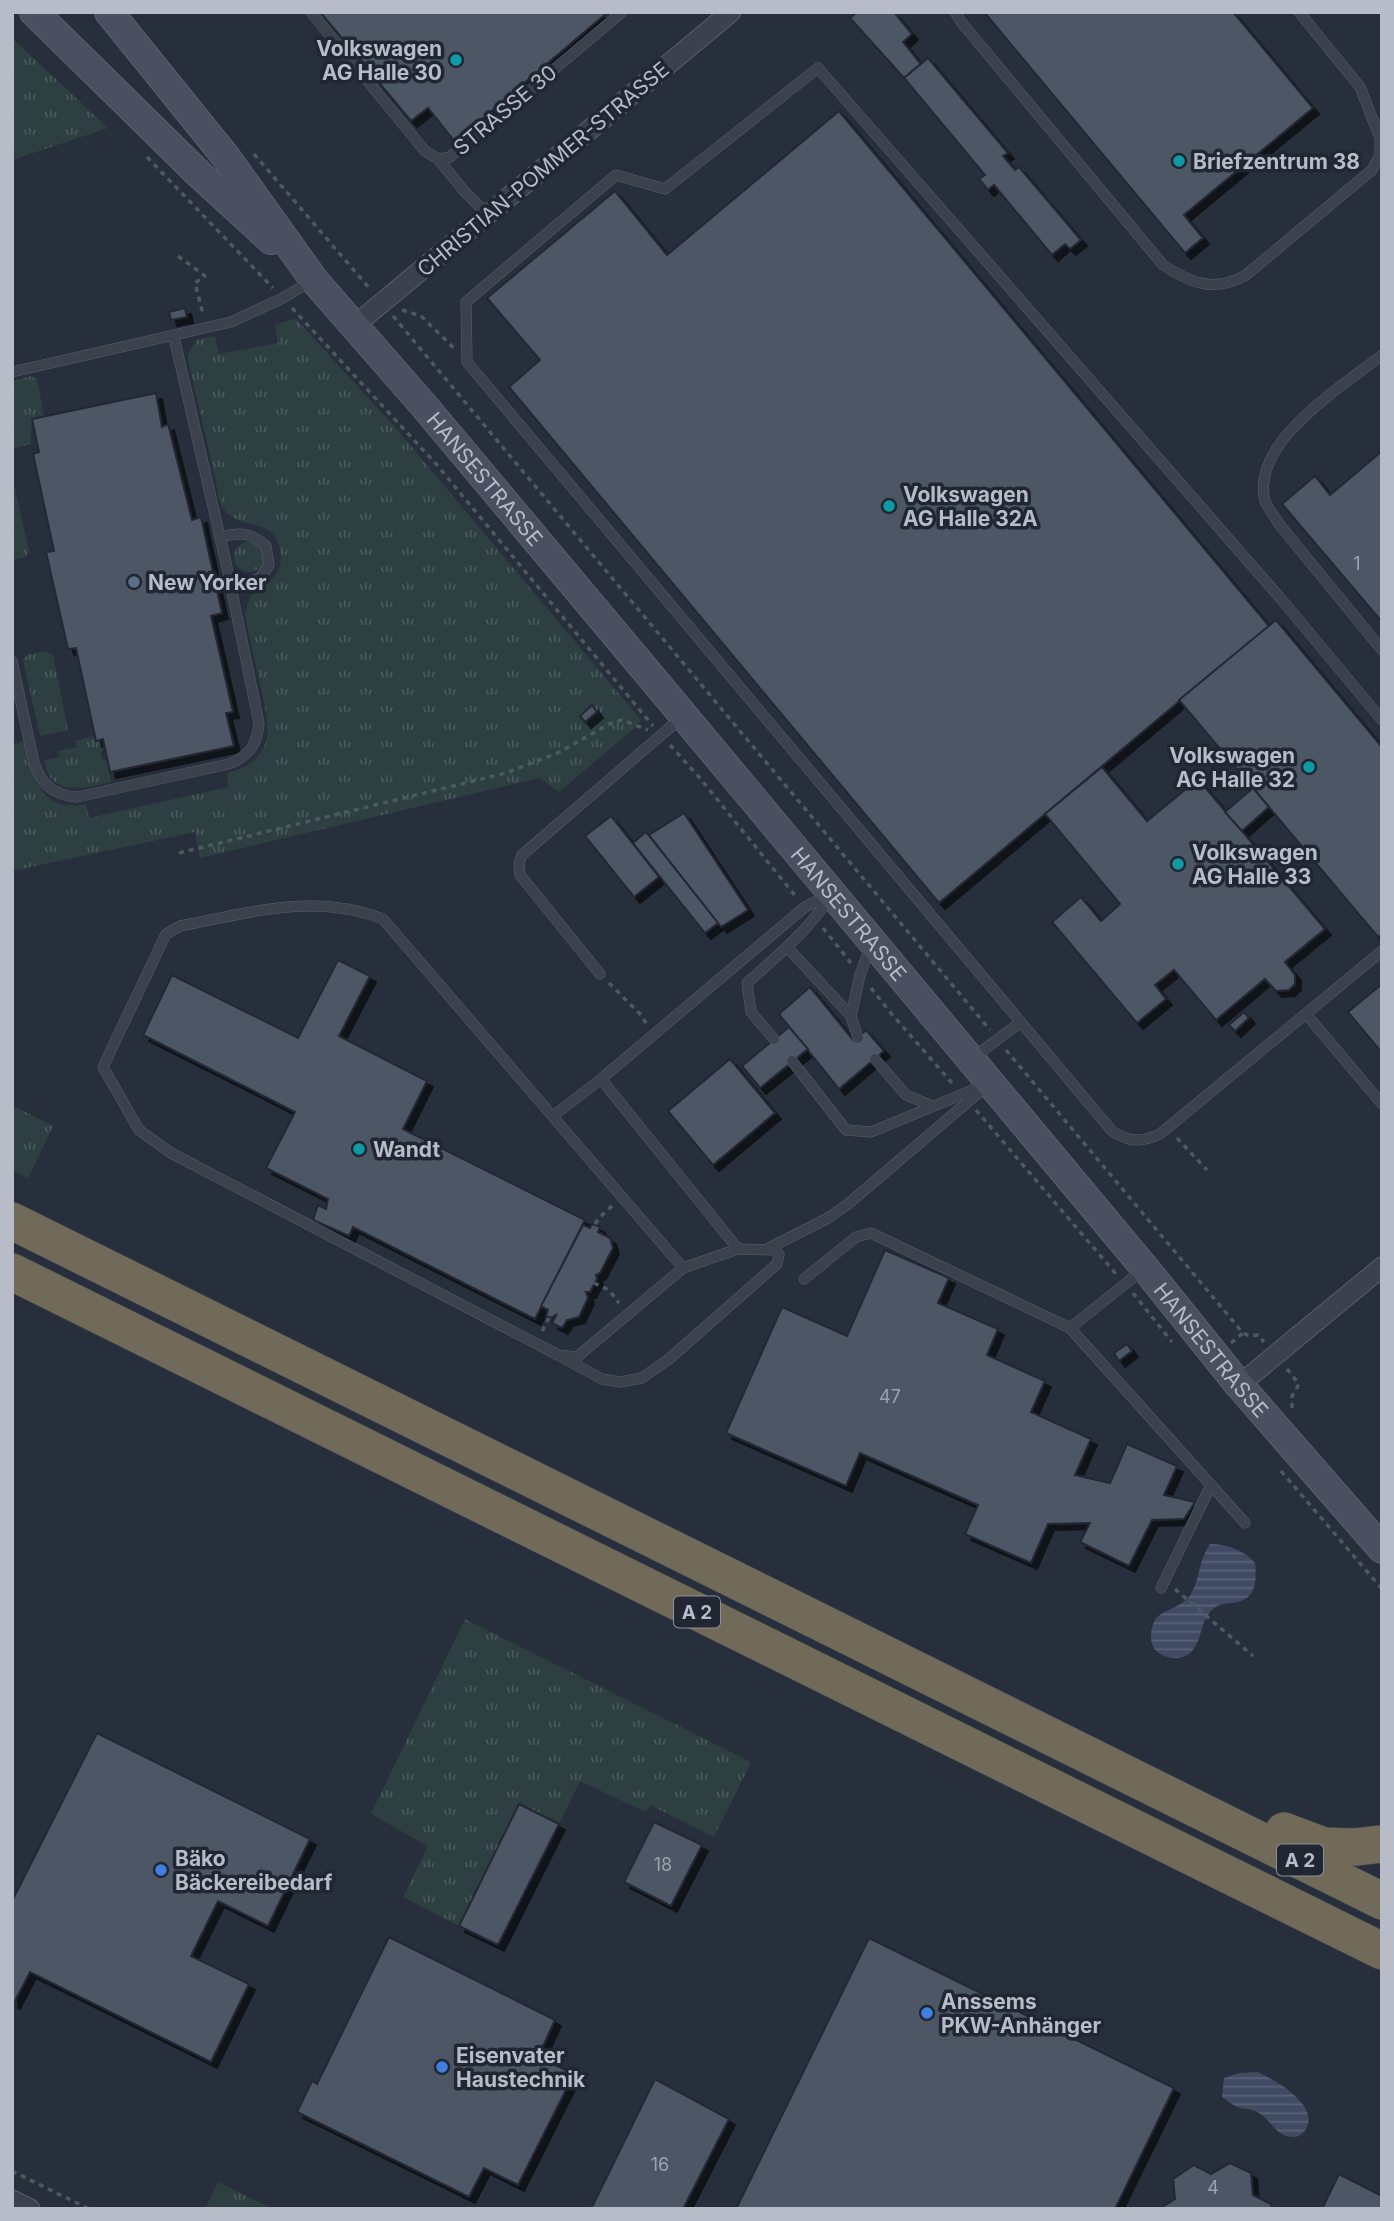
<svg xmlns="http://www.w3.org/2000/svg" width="1394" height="2221" font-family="Inter,sans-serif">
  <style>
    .grass { fill: url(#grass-tufts) }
    .water { fill: url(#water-rules) }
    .building { fill: #4e5665; stroke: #222834; stroke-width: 2; filter: url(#shadow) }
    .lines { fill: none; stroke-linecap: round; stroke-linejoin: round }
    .lane-casing { stroke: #595f6b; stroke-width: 11 }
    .street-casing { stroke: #595f6b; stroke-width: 21 }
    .secondary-casing { stroke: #595f6b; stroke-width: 30 }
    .highway-casing { stroke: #464c58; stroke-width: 38 }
    .path { stroke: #4c5a5e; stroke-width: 3.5; stroke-dasharray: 5 5; stroke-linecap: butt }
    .lane { stroke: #3b414d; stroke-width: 10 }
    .street { stroke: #3b414d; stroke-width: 19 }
    .secondary { stroke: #4a505f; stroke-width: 28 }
    .highway { stroke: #726a59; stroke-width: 37 }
    .culture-dot { fill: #0f9aa8; stroke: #202632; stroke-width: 2.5 }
    .service-dot { fill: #5c6f8a; stroke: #202632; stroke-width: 2.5 }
    .shop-dot { fill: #3f7fe0; stroke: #202632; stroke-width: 2.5 }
    .labels { text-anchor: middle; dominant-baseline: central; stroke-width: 7; stroke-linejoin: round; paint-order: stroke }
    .number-label { font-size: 18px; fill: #9da2af }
    .shield { fill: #202632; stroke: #8a8f9b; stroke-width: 2 }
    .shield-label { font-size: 19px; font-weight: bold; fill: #b7bcc8 }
    .poi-label { font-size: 21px; font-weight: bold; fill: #b7bcc8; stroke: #202632; text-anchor: start }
    .street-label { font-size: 21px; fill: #b7bcc8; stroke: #202632 }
  </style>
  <defs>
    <pattern id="grass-tufts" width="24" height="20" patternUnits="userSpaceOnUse" patternTransform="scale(1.75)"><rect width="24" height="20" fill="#2e3f41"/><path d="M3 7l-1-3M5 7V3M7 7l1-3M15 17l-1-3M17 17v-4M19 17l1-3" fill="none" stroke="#4a595b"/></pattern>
    <pattern id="water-rules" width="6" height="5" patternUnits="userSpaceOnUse" patternTransform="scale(1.75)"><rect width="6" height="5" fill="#404b63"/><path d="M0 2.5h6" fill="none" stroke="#596378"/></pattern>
    <filter id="shadow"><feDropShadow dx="6" dy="6" stdDeviation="0" flood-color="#0009"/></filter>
  </defs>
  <rect width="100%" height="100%" fill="#282f3c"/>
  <g class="grass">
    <polygon points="12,38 108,128 12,160"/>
    <path d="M296,319L394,426L641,720L632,730L559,792L540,778L200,858L195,832L12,871V744L24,741C30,774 42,815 86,804L89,818L228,787L227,773C282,758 268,722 259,679C254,657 249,636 245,614C247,606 248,600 253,594C257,590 262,588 266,584C283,572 285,554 275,537C264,519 236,530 221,505L188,359L189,352L197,340L215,336L219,354L278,343L275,324Z"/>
    <polygon points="31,376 37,379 44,416 32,419 30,444 12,449 12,381"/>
    <polygon points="12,475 29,551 26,557 12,560"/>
    <circle cx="249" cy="557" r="15"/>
    <polygon points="45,651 53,655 68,730 40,736 23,660 27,655"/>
    <path d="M95,736L96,741L103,739L105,746L100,754L103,760L107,761L111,782C86,788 48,798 45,760L59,757L58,751L77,747L75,741Z"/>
    <polygon points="12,1105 53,1126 28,1178 12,1171"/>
    <polygon points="465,1619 751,1762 714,1837 650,1805 646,1812 580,1781 559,1824 519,1805 459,1926 403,1897 428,1846 371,1814"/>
    <polygon points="218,2182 273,2209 205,2209"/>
  </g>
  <g class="water">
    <path d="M1210,1544C1227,1544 1244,1550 1255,1563C1257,1582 1256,1600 1233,1603C1225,1604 1220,1603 1213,1609C1200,1620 1203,1638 1192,1651C1182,1663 1157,1659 1152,1644C1150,1637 1151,1628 1154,1622C1159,1610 1181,1609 1191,1594C1200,1578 1199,1559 1210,1544Z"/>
    <path d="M1258,2072C1275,2080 1320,2105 1306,2129C1303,2134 1297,2138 1292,2137C1278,2137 1271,2122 1262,2115C1254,2109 1250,2110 1241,2108C1235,2107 1228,2101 1222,2097L1224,2078L1239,2073Z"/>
  </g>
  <g class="building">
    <polygon points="320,12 608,12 455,142 428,108 411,121"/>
    <polygon points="857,12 894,12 912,34 903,42 921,64 904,78 850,18"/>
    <polygon points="984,12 1233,12 1313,108 1184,215 1203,238 1185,253"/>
    <polygon points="928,58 1008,153 1003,156 1015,170 1019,167 1081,240 1070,249 1065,244 1052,255 994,185 988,190 979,179 985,175 904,78"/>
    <polygon points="839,111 1269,626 939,903 509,387 540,360 487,298 615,191 667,255"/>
    <polygon points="185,308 187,317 171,320 169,312"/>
    <polygon points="156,393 162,427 168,424 192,520 201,517 222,613 211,616 233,712 226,713 234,746 110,772 103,739 96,741 76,648 68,649 46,552 54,551 33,454 39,452 32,419"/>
    <polygon points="1382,451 1382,622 1282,504 1315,476 1330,495"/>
    <polygon points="1276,620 1382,747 1382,934 1378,937 1179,700"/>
    <polygon points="592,705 597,712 585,722 580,716"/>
    <polygon points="1102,767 1147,821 1198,779 1242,831 1325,929 1285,962 1295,975 1295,984 1289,990 1276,991 1265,979 1216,1020 1174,970 1155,985 1166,999 1137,1023 1052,922 1081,897 1101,921 1120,904 1045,814"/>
    <polygon points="1253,788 1269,807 1242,831 1225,812"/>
    <polygon points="684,813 748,910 721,927 649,835"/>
    <polygon points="611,816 659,877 634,897 585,836"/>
    <polygon points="646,832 718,923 705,933 633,843"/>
    <polygon points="338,960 370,976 339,1036 427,1081 403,1129 585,1220 535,1319 353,1227 349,1236 313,1220 318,1205 326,1209 328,1199 266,1168 295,1112 143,1035 172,975 298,1038"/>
    <polygon points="1382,984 1382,1053 1348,1012"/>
    <polygon points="810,987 854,1041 866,1030 884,1051 839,1089 779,1014"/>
    <polygon points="1244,1012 1249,1018 1235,1031 1229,1025"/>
    <polygon points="789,1027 808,1049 760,1088 742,1066"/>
    <polygon points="730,1059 775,1113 713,1165 668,1111"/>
    <polygon points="592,1224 598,1226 600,1228 598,1232 610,1238 613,1248 600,1273 596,1275 597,1279 590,1292 586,1292 588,1298 579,1317 567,1320 562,1328 552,1323 557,1314 551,1318 546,1316 548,1310 541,1306 583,1225 590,1228"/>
    <polygon points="885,1250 949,1278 938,1303 998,1329 987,1355 1045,1381 1031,1412 1091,1439 1075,1475 1110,1483 1127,1444 1177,1466 1164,1495 1195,1502 1184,1519 1152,1520 1129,1566 1080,1542 1090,1523 1048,1524 1031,1563 965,1534 978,1505 860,1453 846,1486 726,1433 782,1307 847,1336"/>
    <polygon points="1127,1344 1132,1351 1119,1361 1114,1353"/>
    <polygon points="97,1733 310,1839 268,1926 218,1901 191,1956 249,1984 211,2062 30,1972 14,2003 12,2002 12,1901"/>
    <polygon points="519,1804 559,1824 498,1945 459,1926"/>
    <polygon points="654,1822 702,1845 671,1906 624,1882"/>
    <polygon points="389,1937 555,2020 538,2057 574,2074 518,2185 484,2168 469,2197 297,2112 312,2081 317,2084"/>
    <polygon points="869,1938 1174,2088 1115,2209 736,2209"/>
    <polygon points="655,2079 729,2119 683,2209 591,2209"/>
    <polygon points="1230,2163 1251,2173 1253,2195 1271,2204 1272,2209 1159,2209 1175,2199 1173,2179 1194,2165 1211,2174"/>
    <polygon points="1339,2174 1382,2196 1382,2209 1322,2209"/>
  </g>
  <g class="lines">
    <defs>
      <g id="lane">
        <polyline points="311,12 425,151 438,159 450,157 622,12"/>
        <path d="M955,12L962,23L1163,265C1190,283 1215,293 1246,275L1372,170L1380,155V138L1360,87L1299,12"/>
        <polyline points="438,159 465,192 488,215"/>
        <path d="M1382,355C1342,387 1250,442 1265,501C1268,509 1275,517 1279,524L1382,650"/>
        <polyline points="12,372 231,322 281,299 310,282"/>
        <path d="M220,537C240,532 250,532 266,546L269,565L260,578L231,588"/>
        <path d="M12,661L34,763C42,785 53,795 77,797L229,764C249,756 257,745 259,723L226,563L174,337"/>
        <path d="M1382,720L1282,600L818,68L665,189L616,175L466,302L467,362L1112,1131C1130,1143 1142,1142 1160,1134L1382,951"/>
        <polyline points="787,947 851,1016 860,975 871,945"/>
        <polyline points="600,974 520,875 519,863 522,855 681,718"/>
        <polyline points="1306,1014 1382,1104"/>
        <polyline points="851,1016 858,1038"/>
        <path d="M774,1039L751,1012L747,983C778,955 807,932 830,897"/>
        <polyline points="974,1057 1021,1022"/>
        <polyline points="875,1059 906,1095 932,1106"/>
        <polyline points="792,1061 846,1130 871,1132 980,1087"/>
        <polyline points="601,1079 738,1249"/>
        <polyline points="553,1116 601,1079 805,907 831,894"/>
        <polyline points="767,1249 828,1218 848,1204 990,1083"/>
        <polyline points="1144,1269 1070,1328 1245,1523"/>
        <polyline points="804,1279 856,1237 871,1233 1070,1328"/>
        <path d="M558,1355L602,1379L620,1382L642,1378L669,1359L777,1264L779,1255L776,1250L738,1249L683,1268L383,919C314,892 250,913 180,926L166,934L103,1067L139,1130L171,1153L558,1355L577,1357L683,1268"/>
        <polyline points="1161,1588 1211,1485"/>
      </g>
      <g id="street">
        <polyline points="354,326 731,12"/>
        <polyline points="1239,1385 1382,1267"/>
        <polyline points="12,2200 30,2209"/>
      </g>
      <g id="secondary">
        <polyline points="34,12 200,175 271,240"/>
        <path id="s1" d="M109,12L226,157L314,280L425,407L658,685L1149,1273L1239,1385L1382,1549"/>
      </g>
      <g id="highway">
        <polyline points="12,1221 1382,1901"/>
        <polyline points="12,1272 1382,1951"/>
        <polyline points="1284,1831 1324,1846 1355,1847 1382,1844"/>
      </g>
    </defs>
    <use href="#lane" class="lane-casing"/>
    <use href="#street" class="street-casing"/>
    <use href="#secondary" class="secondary-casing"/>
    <use href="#highway" class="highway-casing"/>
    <g class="path">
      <polyline points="254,154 370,289"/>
      <polyline points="147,157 273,288"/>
      <polyline points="178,256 205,276 195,283 203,314"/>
      <polyline points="292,308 437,465 653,726"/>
      <polyline points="402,310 421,316 454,348"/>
      <polyline points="393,316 990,1030"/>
      <polyline points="670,745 699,777 797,898"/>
      <polyline points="179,853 506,773 560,752 609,724 622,720 648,730"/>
      <polyline points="823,928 851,963"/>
      <polyline points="609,983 641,1015 646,1023"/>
      <polyline points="871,988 890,1012 952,1083"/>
      <polyline points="1006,1050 1243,1333 1250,1336 1258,1335 1264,1342"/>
      <polyline points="976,1110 1116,1274"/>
      <polyline points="1177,1138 1207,1170"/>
      <polyline points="595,1224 599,1218 613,1205"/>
      <polyline points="594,1283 609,1290 619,1303"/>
      <polyline points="1133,1293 1172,1342"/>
      <polyline points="542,1331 549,1318"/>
      <polyline points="1231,1343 1243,1333"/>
      <polyline points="1287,1369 1299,1384 1292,1396 1292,1411"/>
      <polyline points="1281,1471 1382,1589"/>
      <polyline points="1175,1589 1253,1656"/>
      <polyline points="12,2171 89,2209"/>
    </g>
    <use href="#lane" class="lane"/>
    <use href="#street" class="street"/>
    <use href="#secondary" class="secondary"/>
    <use href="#highway" class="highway"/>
  </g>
  <g class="culture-dot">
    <circle cx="456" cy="60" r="7"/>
    <circle cx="1179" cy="161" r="7"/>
    <circle cx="889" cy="506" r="7"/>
    <circle cx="1309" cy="767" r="7"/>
    <circle cx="1178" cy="864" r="7"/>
    <circle cx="359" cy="1149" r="7"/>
  </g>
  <circle class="service-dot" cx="134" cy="582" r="7"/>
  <g class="shop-dot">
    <circle cx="161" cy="1870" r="7"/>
    <circle cx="927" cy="2013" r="7"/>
    <circle cx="442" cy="2067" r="7"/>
  </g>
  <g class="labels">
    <g class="number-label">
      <text x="1357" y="563">1</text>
      <text x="890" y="1396">47</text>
      <text x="663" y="1864">18</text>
      <text x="660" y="2164">16</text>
      <text x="1213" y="2187">4</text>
    </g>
    <g class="shield">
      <rect x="674" y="1596.5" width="46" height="31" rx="5"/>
      <rect x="1277" y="1844.5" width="46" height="31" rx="5"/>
    </g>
    <g class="shield-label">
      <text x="697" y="1612">A 2</text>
      <text x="1300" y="1860">A 2</text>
    </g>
    <g class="poi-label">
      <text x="442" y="48" text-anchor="end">Volkswagen<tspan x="442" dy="24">AG Halle 30</tspan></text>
      <text x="1193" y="161">Briefzentrum 38</text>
      <text x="903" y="494">Volkswagen<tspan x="903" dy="24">AG Halle 32A</tspan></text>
      <text x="148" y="582">New Yorker</text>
      <text x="1295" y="755" text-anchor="end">Volkswagen<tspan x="1295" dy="24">AG Halle 32</tspan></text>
      <text x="1192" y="852">Volkswagen<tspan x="1192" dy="24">AG Halle 33</tspan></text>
      <text x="373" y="1149">Wandt</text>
      <text x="175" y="1858">Bäko<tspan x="175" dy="24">Bäckereibedarf</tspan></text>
      <text x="941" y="2001">Anssems<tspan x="941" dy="24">PKW-Anhänger</tspan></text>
      <text x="456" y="2055">Eisenvater<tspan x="456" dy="24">Haustechnik</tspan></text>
    </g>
    <g class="street-label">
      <text transform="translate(505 110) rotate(-40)">STRASSE 30</text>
      <text transform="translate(543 169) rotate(-40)">CHRISTIAN-POMMER-STRASSE</text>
      <text stroke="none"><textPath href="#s1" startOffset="600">HANSESTRASSE</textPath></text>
      <text stroke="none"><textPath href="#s1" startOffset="1167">HANSESTRASSE</textPath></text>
      <text stroke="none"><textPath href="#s1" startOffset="1734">HANSESTRASSE</textPath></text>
    </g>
  </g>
  <rect width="1394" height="2221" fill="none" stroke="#b7bcc8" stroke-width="28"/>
</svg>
